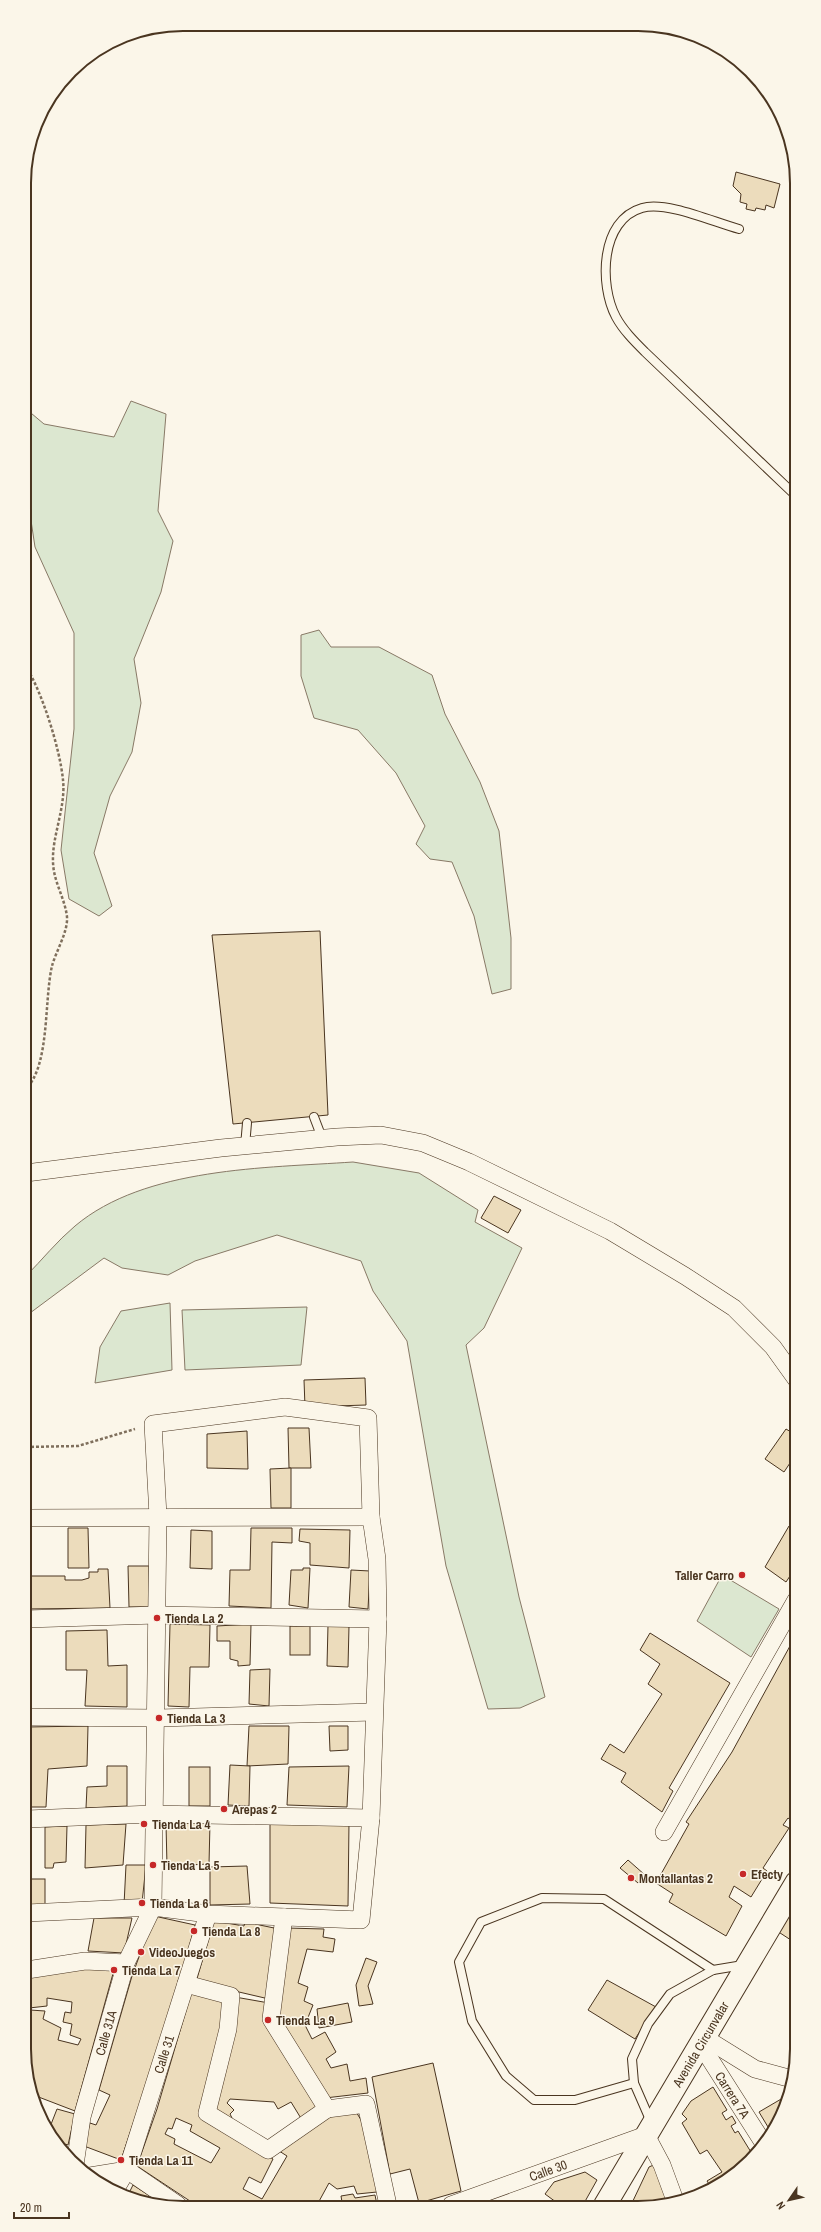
<svg xmlns="http://www.w3.org/2000/svg" width="821" height="2232" font-family="'Archivo Narrow',sans-serif">
  <style>
    .green { fill: #dce7d0; stroke: #887966 }
    .building { fill: #ecdcbc; stroke: #4a3520; fill-rule: evenodd }
    .lines { fill: none; stroke-linecap: round; stroke-linejoin: round }
    .lane-casing { stroke: #4a3520; stroke-width: 10 }
    .street-casing { stroke: #4a3520; stroke-width: 18 }
    .primary-casing { stroke: #4a3520; stroke-width: 24 }
    .path { stroke: #7f6f5c; stroke-width: 2.5; stroke-dasharray: 3 2; stroke-linecap: butt }
    .lane { stroke: #fbf6e9; stroke-width: 8 }
    .street { stroke: #fbf6e9; stroke-width: 17 }
    .primary { stroke: #fbf6e9; stroke-width: 22 }
    .poi-dot { fill: #c62828; stroke: #fbf6e9; stroke-width: 1.5 }
    .labels { text-anchor: middle; dominant-baseline: central; stroke-width: 3; stroke-linejoin: round; paint-order: stroke }
    .poi-label { font-size: 13px; font-weight: bold; fill: #4a3520; stroke: #fbf6e9; text-anchor: start }
    .street-label { font-size: 13px; fill: #4a3520; stroke: #fbf6e9 }
    .rim { fill: none; stroke: #4a3520; stroke-width: 2 }
  </style>
  <rect width="100%" height="100%" fill="#fbf6e9"/>
  <g class="green">
    <polygon points="131,401 166,414 158,511 173,541 161,592 134,659 141,703 132,752 110,796 94,853 112,906 99,916 69,899 61,850 74,729 74,633 35,547 30,514 25,509 25,408 44,424 114,437"/>
    <polygon points="319,630 331,647 379,647 432,675 445,714 480,782 499,831 511,938 511,989 492,994 474,916 452,862 430,859 416,844 425,826 396,773 358,730 314,718 301,676 301,635"/>
    <path d="M353,1162L419,1173L478,1210L475,1222L522,1248L484,1328L466,1345L519,1597L545,1697L520,1708L488,1709L446,1566L407,1341L373,1291L361,1261L277,1235L195,1261L168,1275L122,1268L104,1258L26,1316V1276C42,1260 57,1241 75,1226C145,1167 266,1168 353,1162Z"/>
    <polygon points="170,1303 172,1370 95,1383 100,1347 121,1311"/>
    <polygon points="307,1307 301,1365 185,1370 182,1310"/>
    <polygon points="722,1575 779,1609 751,1657 697,1621"/>
  </g>
  <g class="building">
    <polygon points="736,172 780,184 774,208 766,205 765,210 756,208 755,211 746,209 747,204 740,202 741,194 733,186"/>
    <polygon points="320,931 328,1115 233,1124 212,935"/>
    <polygon points="494,1196 521,1210 508,1233 481,1218"/>
    <polygon points="365,1378 366,1405 305,1407 304,1380"/>
    <polygon points="288,1428 309,1428 311,1468 289,1468"/>
    <polygon points="786,1429 796,1435 796,1454 784,1472 765,1459"/>
    <polygon points="247,1431 248,1469 207,1468 207,1434"/>
    <polygon points="291,1468 291,1508 271,1508 270,1469"/>
    <polygon points="789,1526 796,1531 796,1567 786,1582 765,1567"/>
    <polygon points="68,1528 88,1528 89,1568 68,1568"/>
    <polygon points="251,1528 292,1528 292,1543 272,1542 271,1608 229,1606 230,1570 250,1570"/>
    <polygon points="300,1529 350,1530 349,1568 310,1565 310,1543 299,1541"/>
    <polygon points="191,1530 212,1531 212,1569 190,1568"/>
    <polygon points="128,1566 149,1566 149,1607 129,1607"/>
    <polygon points="303,1568 310,1568 308,1608 289,1605 291,1570 303,1570"/>
    <polygon points="98,1569 108,1569 110,1608 26,1609 26,1570 28,1570 29,1576 65,1576 65,1580 82,1580 89,1578 89,1572 98,1572"/>
    <polygon points="351,1570 370,1571 368,1609 349,1607"/>
    <polygon points="170,1624 210,1625 209,1667 190,1667 189,1707 168,1706"/>
    <polygon points="251,1624 250,1665 238,1666 238,1661 230,1659 230,1641 217,1641 217,1626"/>
    <polygon points="328,1625 349,1626 348,1667 327,1666"/>
    <rect x="290" y="1626" width="20" height="29"/>
    <polygon points="107,1630 108,1666 127,1665 127,1707 85,1706 87,1670 66,1670 66,1631"/>
    <rect x="26" y="1631" width="2" height="28"/>
    <polygon points="650,1633 730,1683 669,1788 673,1791 662,1812 621,1782 626,1773 601,1759 610,1744 624,1753 662,1694 648,1684 660,1664 640,1650"/>
    <polygon points="796,1635 796,1824 788,1818 783,1825 789,1828 763,1868 767,1871 751,1897 734,1886 729,1897 742,1906 726,1936 669,1902 673,1894 656,1883 689,1824 686,1822 732,1752"/>
    <polygon points="270,1669 269,1706 249,1704 250,1670"/>
    <polygon points="88,1726 87,1766 48,1769 46,1807 27,1807 27,1727"/>
    <polygon points="249,1726 289,1726 288,1764 247,1766"/>
    <polygon points="329,1726 348,1726 348,1750 330,1751"/>
    <polygon points="230,1765 250,1766 249,1806 228,1805"/>
    <polygon points="107,1766 127,1766 127,1806 86,1808 87,1787 107,1786"/>
    <polygon points="349,1766 347,1807 287,1805 289,1767"/>
    <rect x="189" y="1767" width="21" height="39"/>
    <polygon points="349,1822 348,1906 270,1903 270,1823"/>
    <polygon points="210,1823 209,1864 167,1866 166,1824"/>
    <polygon points="126,1824 123,1865 85,1868 86,1825"/>
    <polygon points="67,1826 66,1862 54,1863 53,1868 45,1868 45,1827"/>
    <polygon points="628,1860 645,1875 638,1883 620,1868"/>
    <polygon points="126,1865 146,1865 142,1903 124,1905"/>
    <polygon points="247,1866 250,1904 210,1905 210,1867"/>
    <rect x="27" y="1879" width="18" height="29"/>
    <polygon points="796,1892 797,1944 774,1929"/>
    <polygon points="154,1916 195,1925 178,1989 121,2160 84,2146 90,2123 96,2125 110,2095 99,2090 132,1976"/>
    <polygon points="94,1918 132,1918 124,1953 88,1951"/>
    <polygon points="214,1921 244,1926 245,1922 279,1929 269,1999 196,1982"/>
    <polygon points="287,1928 324,1929 323,1937 335,1939 333,1952 307,1949 298,1983 308,1987 304,2001 313,2005 307,2020 302,2019 312,2039 325,2032 336,2052 326,2059 331,2068 347,2064 350,2081 366,2078 368,2093 325,2098 277,2018"/>
    <polygon points="366,1958 377,1962 368,1986 373,2004 359,2006 356,1985"/>
    <polygon points="84,1967 114,1970 75,2111 36,2096 35,2100 27,2080 27,2015 30,2010 45,2011 43,2019 61,2028 58,2040 78,2045 81,2039 70,2035 72,2024 63,2022 65,2012 71,2013 72,2002 47,1998 47,2006 29,2008 27,2003 27,1977"/>
    <polygon points="607,1980 656,2007 635,2039 588,2010"/>
    <path d="M192,1990L224,1998L225,2017L200,2112L273,2159L261,2183L249,2177L243,2189L262,2199L287,2156L276,2149L331,2114L355,2110L364,2125L377,2192L357,2194L354,2186L337,2189L329,2183L317,2205H196L137,2166L157,2109ZM176,2118L192,2125L190,2131L220,2148L211,2163L174,2144L175,2139L165,2134L168,2128L172,2129Z"/>
    <polygon points="235,1997 269,2003 320,2109 302,2120 291,2102 278,2109 274,2102 230,2099 227,2103 234,2110 230,2114 232,2118 230,2123 212,2113"/>
    <polygon points="348,2003 352,2022 319,2028 317,2009"/>
    <polygon points="433,2063 461,2191 419,2203 410,2169 390,2174 372,2077"/>
    <polygon points="713,2087 727,2110 722,2113 726,2120 732,2116 736,2123 731,2126 735,2133 738,2131 754,2157 718,2187 712,2189 707,2181 722,2172 707,2150 700,2154 682,2123 687,2119 682,2114 691,2101"/>
    <polygon points="788,2095 785,2110 771,2132 759,2112"/>
    <polygon points="57,2109 75,2114 68,2145 55,2141 48,2132"/>
    <polygon points="658,2163 669,2205 631,2205 649,2167"/>
    <polygon points="585,2172 597,2180 583,2205 560,2205 545,2194 554,2182"/>
    <polygon points="133,2185 164,2205 152,2205 127,2197"/>
    <polygon points="353,2194 355,2198 375,2195 377,2205 337,2205 336,2203 342,2202 341,2196"/>
  </g>
  <g class="lines">
    <defs>
      <g id="lane">
        <path d="M739,229C713,222 667,201 642,208C600,220 599,285 616,317C623,330 634,341 645,352L794,494"/>
        <polyline points="314,1117 322,1138"/>
        <polyline points="245,1146 247,1123"/>
        <polyline points="634,2083 575,2100 534,2100 506,2076 472,2021 459,1962 481,1922 542,1898 604,1899 713,1970"/>
        <polyline points="651,2122 634,2083 632,2059 648,2024 670,1994 713,1970 743,1965"/>
      </g>
      <g id="street">
        <polyline points="26,1173 221,1148 337,1137 381,1135 423,1143 469,1162 610,1231 685,1276 734,1308 773,1347 796,1379"/>
        <polyline points="26,1518 371,1517"/>
        <polyline points="26,1619 157,1615 378,1619"/>
        <polyline points="27,1717 159,1718 374,1712"/>
        <polyline points="27,1819 153,1814 371,1818"/>
        <polyline points="664,1832 796,1600"/>
        <polyline points="27,1913 153,1907 208,1914 361,1920 371,1818 378,1619 377,1559 371,1517 368,1418 285,1407 153,1424 158,1516 153,1907 126,1963 82,2117 75,2165"/>
        <polyline points="284,1917 271,2019 327,2109 366,2104 388,2205"/>
        <polyline points="27,1970 85,1961 126,1963"/>
        <polyline points="186,1984 231,1996 228,2029 207,2113 268,2150 327,2109"/>
        <polyline points="705,2038 755,2069 792,2079"/>
        <path id="s1" d="M701,2045L764,2144"/>
        <polyline points="90,2176 127,2170 178,2205"/>
        <path id="s2" d="M114,2192L127,2170L208,1914"/>
        <path id="s3" d="M451,2205L646,2135L662,2165L676,2203"/>
      </g>
      <g id="primary">
        <path id="s4" d="M605,2205L796,1883"/>
      </g>
    </defs>
    <use href="#lane" class="lane-casing"/>
    <use href="#street" class="street-casing"/>
    <use href="#primary" class="primary-casing"/>
    <g class="path">
      <path d="M25,665C42,691 60,749 63,780C66,807 52,836 53,861C53,881 65,898 67,917C68,932 56,951 52,966C44,1000 50,1065 26,1089"/>
      <polyline points="26,1447 78,1446 135,1429"/>
    </g>
    <use href="#lane" class="lane"/>
    <use href="#street" class="street"/>
    <use href="#primary" class="primary"/>
  </g>
  <g class="poi-dot">
    <circle cx="742" cy="1575" r="4"/>
    <circle cx="157" cy="1618" r="4"/>
    <circle cx="159" cy="1718" r="4"/>
    <circle cx="224" cy="1809" r="4"/>
    <circle cx="144" cy="1824" r="4"/>
    <circle cx="153" cy="1865" r="4"/>
    <circle cx="743" cy="1874" r="4"/>
    <circle cx="631" cy="1878" r="4"/>
    <circle cx="142" cy="1903" r="4"/>
    <circle cx="194" cy="1931" r="4"/>
    <circle cx="141" cy="1952" r="4"/>
    <circle cx="114" cy="1970" r="4"/>
    <circle cx="268" cy="2020" r="4"/>
    <circle cx="121" cy="2160" r="4"/>
  </g>
  <g class="labels">
    <g class="poi-label">
      <text x="734" y="1575" text-anchor="end">Taller Carro</text>
      <text x="165" y="1618">Tienda La 2</text>
      <text x="167" y="1718">Tienda La 3</text>
      <text x="232" y="1809">Arepas 2</text>
      <text x="152" y="1824">Tienda La 4</text>
      <text x="161" y="1865">Tienda La 5</text>
      <text x="751" y="1874">Efecty</text>
      <text x="639" y="1878">Montallantas 2</text>
      <text x="150" y="1903">Tienda La 6</text>
      <text x="202" y="1931">Tienda La 8</text>
      <text x="149" y="1952">VideoJuegos</text>
      <text x="122" y="1970">Tienda La 7</text>
      <text x="276" y="2020">Tienda La 9</text>
      <text x="129" y="2160">Tienda La 11</text>
    </g>
    <g class="street-label">
      <text transform="translate(106 2033) rotate(-74)">Calle 31A</text>
      <text stroke="none"><textPath href="#s4" startOffset="187">Avenida Circunvalar</textPath></text>
      <text stroke="none"><textPath href="#s2" startOffset="147">Calle 31</textPath></text>
      <text stroke="none"><textPath href="#s1" startOffset="59">Carrera 7A</textPath></text>
      <text stroke="none"><textPath href="#s3" startOffset="103">Calle 30</textPath></text>
    </g>
  </g>
  <path d="M0 0H821V2232H0ZM183 31H638A152 152 0 0 1 790 183V2049A152 152 0 0 1 638 2201H183A152 152 0 0 1 31 2049V183A152 152 0 0 1 183 31Z" fill="#fbf6e9" fill-rule="evenodd"/>
  <path class="rim" d="M183 31H638A152 152 0 0 1 790 183V2049A152 152 0 0 1 638 2201H183A152 152 0 0 1 31 2049V183A152 152 0 0 1 183 31Z"/>
  <g transform="translate(789 2200) rotate(236)" stroke="#fbf6e9" stroke-width="3" paint-order="stroke">
  <path d="M0-3L7 15L0 10L-7 15Z" fill="#4a3520"/>
  <text y="-6" font-size="11" font-weight="bold" text-anchor="middle" fill="#4a3520">N</text>
  </g>
  <path d="M14 2212v6h55v-6" fill="none" stroke="#4a3520" stroke-width="2"/>
  <text x="20" y="2212" font-size="12" fill="#4a3520" stroke="#fbf6e9" stroke-width="3" paint-order="stroke">20 m</text>
</svg>
